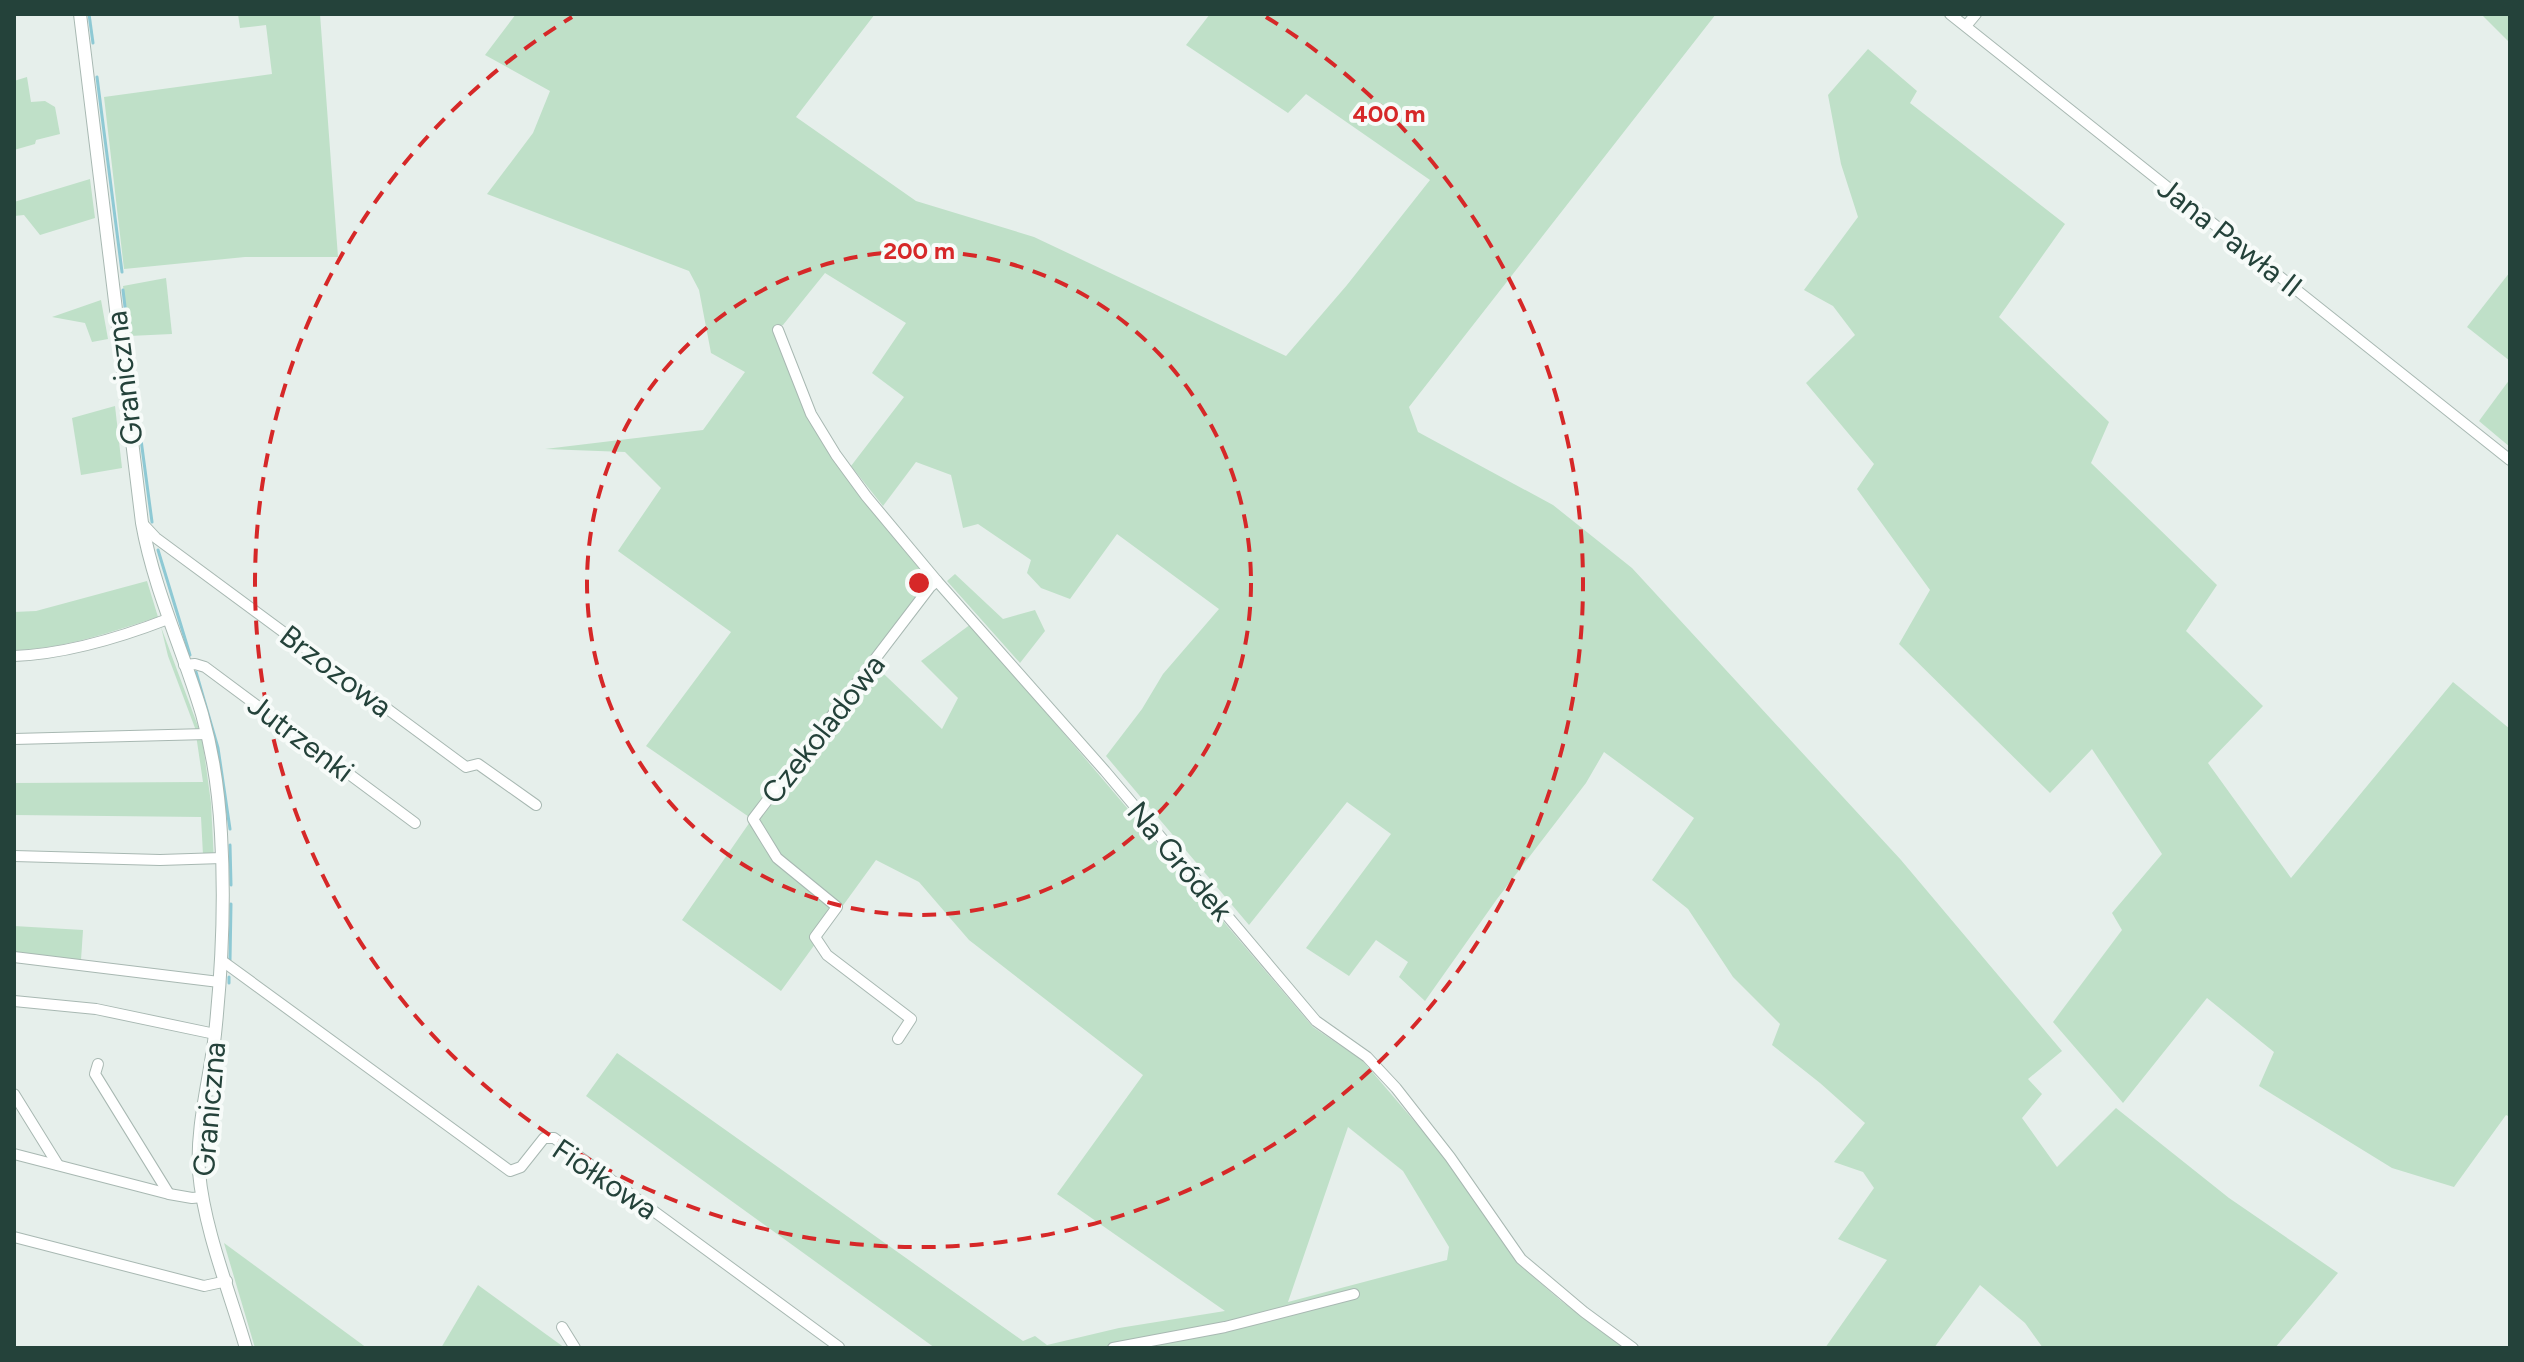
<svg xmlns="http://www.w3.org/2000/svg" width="2524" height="1362" font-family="Figtree,sans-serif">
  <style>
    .green { fill: #bfe0c8; fill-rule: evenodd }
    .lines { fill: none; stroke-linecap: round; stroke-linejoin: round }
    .stream { stroke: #8ec9d4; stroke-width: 3 }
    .minor-casing { stroke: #a8b8b2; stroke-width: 12 }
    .tertiary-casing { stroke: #a8b8b2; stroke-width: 14 }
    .minor { stroke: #fff; stroke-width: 10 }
    .tertiary { stroke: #fff; stroke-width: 12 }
    .ring { fill: none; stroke: #d62828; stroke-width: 4; stroke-dasharray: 14 10 }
    .labels { text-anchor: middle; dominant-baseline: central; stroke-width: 8; stroke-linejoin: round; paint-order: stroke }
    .street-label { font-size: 30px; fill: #24423a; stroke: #f7fbf9 }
    .centre { fill: #d62828; stroke: #f7fbf9; stroke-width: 4 }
    .ring-label { font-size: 24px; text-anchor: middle; font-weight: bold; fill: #d62828; stroke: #f7fbf9; stroke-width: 8; stroke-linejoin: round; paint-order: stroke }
  </style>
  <rect width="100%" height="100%" fill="#e6efeb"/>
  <g class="green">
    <polygon points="238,14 320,14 338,257 245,257 124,269 104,97 272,74 266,25 240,28"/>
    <path d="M516,14H875L796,117L916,201L1034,237L1286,356L1347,285L1430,180L1306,94L1288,113L1186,45L1210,14H1716L1409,407L1418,432L1553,505L1632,568L1901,860L2062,1051L2028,1079L2042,1094L2022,1118L2057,1167L2116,1108L2229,1198L2338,1273L2275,1348H2043L2025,1323L1980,1285L1934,1348H1825L1887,1260L1838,1239L1874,1188L1863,1172L1834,1162L1865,1123L1820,1083L1772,1045L1780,1024L1733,977L1688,909L1652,880L1694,818L1604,752L1586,783L1497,899L1425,1001L1399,977L1408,962L1376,940L1349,976L1306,948L1391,834L1347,802L1249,925L1106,756L1142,709L1163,674L1219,609L1117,534L1070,599L1041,588L1027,573L1031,560L978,524L963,528L951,475L916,462L883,506L851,466L904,397L872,373L906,323L825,273L783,325L774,326L806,415L847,478L929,581L869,660L942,729L958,698L921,661L971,624L1313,1027L1362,1060L1445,1157L1522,1267L1560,1300L1624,1348H935L586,1096L617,1053L1023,1341L1035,1336L1047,1345L1119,1328L1225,1311L1057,1194L1143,1075L969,940L919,882L876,860L781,991L682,920L752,819L646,746L731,632L618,551L661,488L625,452L545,449L703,430L745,372L711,353L699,290L689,271L487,194L533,133L550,91L485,55ZM1348,1127L1403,1171L1449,1247L1447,1260L1288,1302Z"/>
    <polygon points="2481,14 2510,14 2510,43"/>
    <polygon points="1868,49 1917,91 1910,103 2065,224 1999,317 2109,422 2091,463 2217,585 2186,631 2263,706 2208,763 2291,878 2453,682 2510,729 2510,1117 2506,1115 2454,1187 2510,1234 2454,1187 2392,1168 2259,1086 2274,1052 2207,998 2123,1103 2053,1022 2122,930 2112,913 2162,854 2092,749 2050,793 1899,644 1930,590 1857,489 1874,464 1806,383 1855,335 1833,306 1804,290 1858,217 1841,164 1828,95"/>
    <polygon points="27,77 31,102 45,101 55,107 60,134 36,140 35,144 14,150 14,81"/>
    <polygon points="90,179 95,218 40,235 24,215 14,216 14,202"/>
    <polygon points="2510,272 2510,361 2467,327"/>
    <polygon points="166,278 172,334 129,336 123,286"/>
    <polygon points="101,300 108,339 92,342 85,323 52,317"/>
    <polygon points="2510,379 2510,447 2479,421"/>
    <polygon points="115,406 122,468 81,475 72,418"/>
    <polygon points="955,574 1003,619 1035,610 1045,631 1020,663 947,581"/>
    <path d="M147,581L158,617C111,632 64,649 14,650V612L36,611Z"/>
    <polygon points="161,627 202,737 211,803 214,861 203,855 201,817 14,815 14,783 203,782 195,728 168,656"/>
    <polygon points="14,926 83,930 81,960 14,954"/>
    <polygon points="224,1243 367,1348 255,1348"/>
    <polygon points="478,1285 565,1348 441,1348"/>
  </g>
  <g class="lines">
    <g class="stream">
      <polyline points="89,14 93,43"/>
      <polyline points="97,77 122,272"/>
      <polyline points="123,290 128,332"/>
      <polyline points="129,350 152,522"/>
      <polyline points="158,550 190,655"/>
      <polyline points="196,672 218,748 230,829"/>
      <polyline points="230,845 231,885"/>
      <polyline points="230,960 231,904"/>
      <polyline points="229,983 229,977"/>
    </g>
    <defs>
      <g id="minor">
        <polyline points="1950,14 2510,460"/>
        <polyline points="1966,26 1976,14"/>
        <polyline points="778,330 811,414 836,455 866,496 937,581 1105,771 1316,1021 1367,1057 1396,1088 1450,1157 1521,1259 1584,1312 1633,1348"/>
        <polyline points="142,523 156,538 466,767 478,764 536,805"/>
        <path d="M14,656C66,654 119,638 168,619"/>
        <polyline points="184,665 195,664 205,667 415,823"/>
        <polyline points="14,739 207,734"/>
        <polyline points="14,856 160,860 222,858"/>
        <polyline points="14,957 219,982"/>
        <polyline points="221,960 510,1171 521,1167 544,1138 554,1138 839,1347"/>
        <polyline points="14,1001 96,1009 215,1034"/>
        <polyline points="898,1039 911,1019 827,955 815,937 837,907 777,858 753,819 930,587 937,581"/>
        <polyline points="98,1064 95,1074 169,1194"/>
        <polyline points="14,1094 58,1165"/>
        <polyline points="14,1154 169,1194 192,1198 203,1197"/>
        <polyline points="14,1237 204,1286 227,1281"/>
        <polyline points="562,1327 575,1348"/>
        <polyline points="1113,1348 1225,1327 1354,1294"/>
      </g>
      <path id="tertiary" d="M80,14L142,523C154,590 183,650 202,714C213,753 219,793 221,834C225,900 222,968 215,1034C210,1079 196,1126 199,1172C204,1229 230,1293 246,1348"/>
    </defs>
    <use href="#minor" class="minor-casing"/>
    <use href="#tertiary" class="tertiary-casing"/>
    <use href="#minor" class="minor"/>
    <use href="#tertiary" class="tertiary"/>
  </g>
  <g class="ring">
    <circle cx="919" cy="583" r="332"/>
    <path d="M1266 17A664 664 0 1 1 572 17"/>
  </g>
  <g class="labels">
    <g class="street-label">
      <text transform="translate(2230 237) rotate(38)">Jana Pawła II</text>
      <text transform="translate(124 378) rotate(-97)">Graniczna</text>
      <text transform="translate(336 671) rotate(37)">Brzozowa</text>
      <text transform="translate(823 729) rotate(-52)">Czekoladowa</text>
      <text transform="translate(301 738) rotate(37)">Jutrzenki</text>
      <text transform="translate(1180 861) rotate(50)">Na Gródek</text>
      <text transform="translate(209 1109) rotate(-85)">Graniczna</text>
      <text transform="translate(605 1179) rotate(34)">Fiołkowa</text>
    </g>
  </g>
  <circle cx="919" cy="583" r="12" class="centre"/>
  <g class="ring-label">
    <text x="1389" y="122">400 m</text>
    <text x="919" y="259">200 m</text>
  </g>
  <rect width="2524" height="1362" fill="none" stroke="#24423a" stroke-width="32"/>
</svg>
